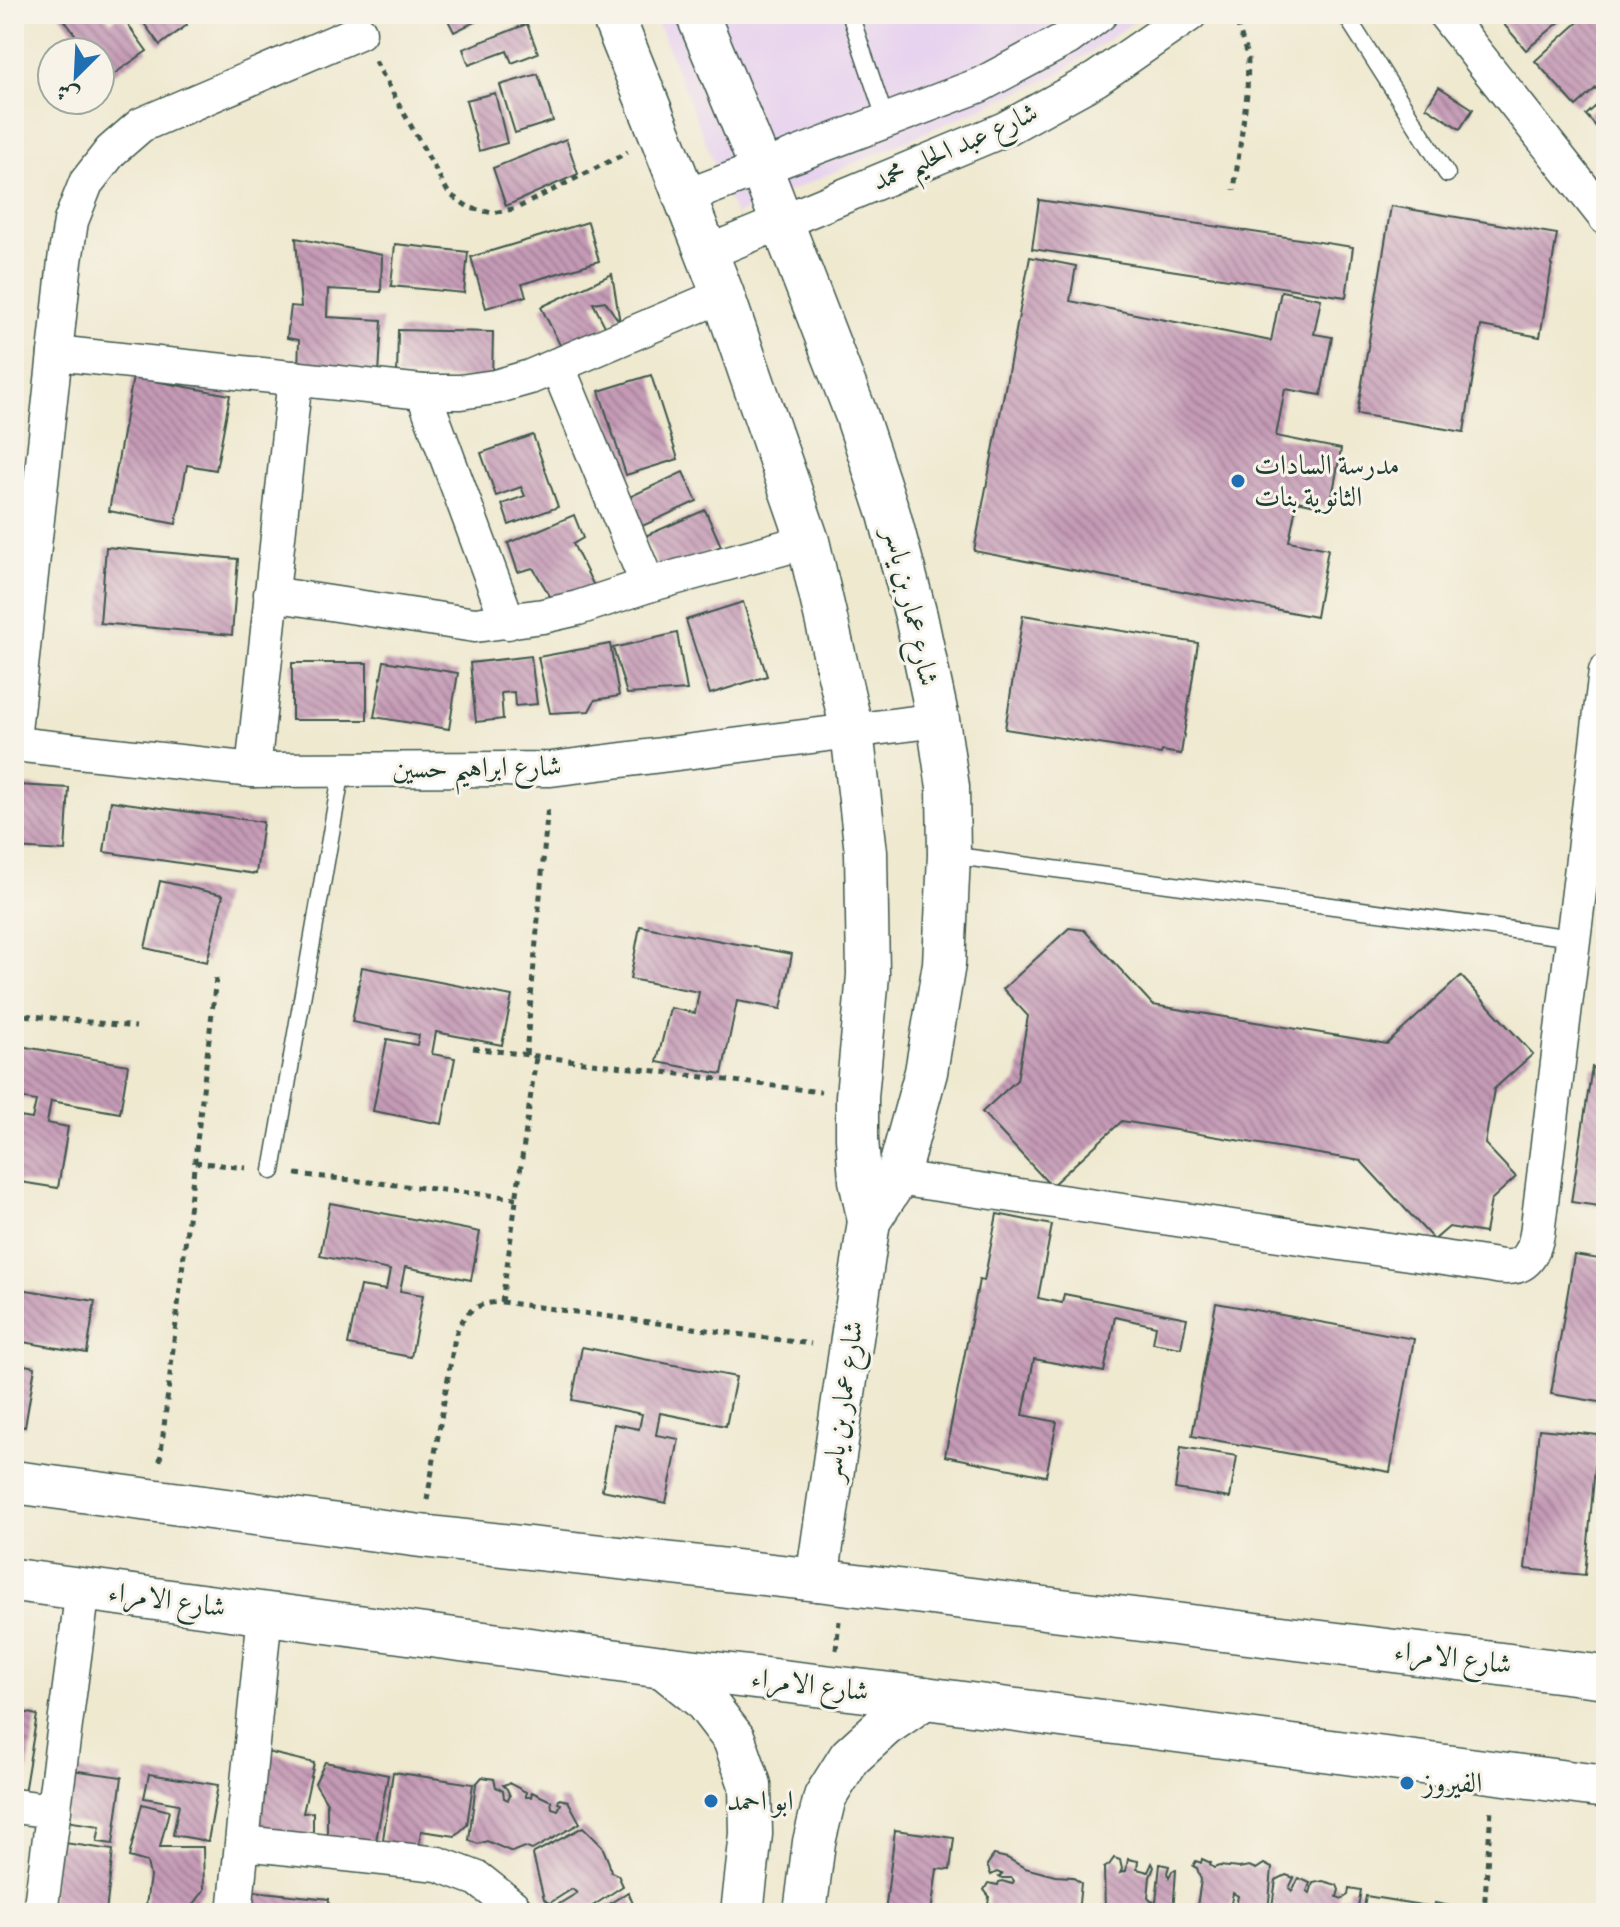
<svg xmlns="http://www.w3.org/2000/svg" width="1620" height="1927" font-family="'IM FELL Double Pica',Amiri,serif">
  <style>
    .built { fill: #e7d2ef }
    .building { fill: url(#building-back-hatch) }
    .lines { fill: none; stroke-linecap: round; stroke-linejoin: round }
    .service-casing { stroke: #3e574b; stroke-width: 19 }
    .minor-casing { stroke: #3e574b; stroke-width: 37 }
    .tertiary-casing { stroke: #3e574b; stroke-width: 45 }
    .path { stroke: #3e574b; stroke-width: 5; stroke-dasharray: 6 6; stroke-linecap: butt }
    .service { stroke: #fff; stroke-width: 16 }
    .minor { stroke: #fff; stroke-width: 34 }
    .tertiary { stroke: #fff; stroke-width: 42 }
    .poi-dot { fill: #1f6fb2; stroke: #f7f3e8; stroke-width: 3 }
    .labels { text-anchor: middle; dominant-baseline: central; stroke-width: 6; stroke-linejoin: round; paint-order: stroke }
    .street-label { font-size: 28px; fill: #1f3d34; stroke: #f7f3e8 }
    .poi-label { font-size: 28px; fill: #1f3d34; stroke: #f7f3e8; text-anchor: start }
  </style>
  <defs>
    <pattern id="building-back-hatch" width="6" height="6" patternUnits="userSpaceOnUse" patternTransform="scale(2)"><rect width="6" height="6" fill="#c59ab6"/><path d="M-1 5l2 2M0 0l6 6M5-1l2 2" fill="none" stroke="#9f7f95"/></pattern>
  </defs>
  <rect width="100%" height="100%" fill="#f7f3e8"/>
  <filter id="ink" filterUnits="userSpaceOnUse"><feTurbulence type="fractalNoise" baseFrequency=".0125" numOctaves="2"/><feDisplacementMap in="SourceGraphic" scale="16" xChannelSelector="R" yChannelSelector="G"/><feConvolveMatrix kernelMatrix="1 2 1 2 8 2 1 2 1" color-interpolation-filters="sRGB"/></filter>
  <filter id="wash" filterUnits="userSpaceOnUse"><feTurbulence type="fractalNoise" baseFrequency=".006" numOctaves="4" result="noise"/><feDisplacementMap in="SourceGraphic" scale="32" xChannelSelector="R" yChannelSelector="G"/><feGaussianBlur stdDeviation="1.8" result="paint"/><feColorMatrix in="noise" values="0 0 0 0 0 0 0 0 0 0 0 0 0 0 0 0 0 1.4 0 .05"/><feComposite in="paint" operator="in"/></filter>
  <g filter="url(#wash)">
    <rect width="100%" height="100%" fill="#efe9d0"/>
    <polygon class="built" points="654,14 1145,14 1057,75 735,215"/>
    <g id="blocks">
      <g class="building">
        <polygon points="60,14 104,14 111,22 120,14 147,51 108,78 100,68 100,52 88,52"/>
        <polygon points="137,14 179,14 187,25 160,45"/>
        <polygon points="445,14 486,14 487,16 454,32"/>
        <polygon points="1495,14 1569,14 1526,50"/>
        <polygon points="1587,14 1603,14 1606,18 1606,79 1576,106 1535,61"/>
        <polygon points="527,24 538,53 512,63 507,51 469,65 463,49"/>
        <polygon points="538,74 553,121 515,133 500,85"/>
        <polygon points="1439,87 1473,109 1460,129 1426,107"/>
        <polygon points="495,93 507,143 479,151 466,100"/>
        <polygon points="1606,97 1606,138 1586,115"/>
        <polygon points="566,139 578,174 506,206 493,168"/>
        <polygon points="1039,200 1353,247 1346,297 1032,249"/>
        <polygon points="1391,206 1557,234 1540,337 1481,326 1464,432 1357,414"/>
        <polygon points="588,222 599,261 522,284 526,296 486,308 471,257"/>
        <polygon points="296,238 382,255 381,292 328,289 327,317 382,320 379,375 298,370 299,340 287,338 291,306 301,307"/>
        <polygon points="395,244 468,252 464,293 391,286"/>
        <polygon points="1030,257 1076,266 1070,301 1271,341 1281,291 1321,299 1314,334 1332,337 1321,395 1285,389 1276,436 1341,449 1330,508 1297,501 1289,541 1328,549 1316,617 974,551"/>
        <polygon points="612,274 620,323 605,301 593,303 606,328 562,349 541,307"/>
        <polygon points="398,330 493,332 492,379 397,377"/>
        <polygon points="651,375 678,459 626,475 599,391"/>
        <polygon points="133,377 230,395 216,470 187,465 176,524 109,511"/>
        <polygon points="533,435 558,507 509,525 502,504 525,496 521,487 496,496 481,453"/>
        <polygon points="683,472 697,501 638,528 625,499"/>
        <polygon points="705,510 721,546 661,572 645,536"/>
        <polygon points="574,515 583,538 573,544 594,586 553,601 533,568 518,572 508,543"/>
        <polygon points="106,547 238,559 232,635 100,623"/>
        <polygon points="743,602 767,676 710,694 686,620"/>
        <polygon points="1023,615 1198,643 1181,754 1162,751 1161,754 1005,729"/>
        <polygon points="677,633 687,690 627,694 613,648"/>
        <polygon points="610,644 619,696 595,700 589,711 550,713 538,657"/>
        <polygon points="531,656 537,704 515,706 514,692 501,693 503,719 476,722 470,663"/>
        <polygon points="384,661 458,673 449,729 374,717"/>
        <rect x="292" y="663" width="75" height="57"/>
        <polygon points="18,785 69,788 65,851 14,848"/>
        <polygon points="111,801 263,822 256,874 104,852"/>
        <polygon points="160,881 223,895 207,962 145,948"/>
        <polygon points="640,926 792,954 781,1009 737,1001 722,1074 657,1062 670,1008 695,1013 699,992 630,979"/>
        <polygon points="1069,928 1084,930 1153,1005 1387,1044 1461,976 1533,1054 1494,1089 1485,1144 1516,1177 1491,1200 1485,1233 1449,1227 1434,1240 1361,1161 1122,1121 1051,1186 982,1112 1017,1080 1028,1016 1003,989"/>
        <polygon points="362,967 512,996 502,1045 436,1032 432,1054 455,1058 442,1124 373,1111 387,1039 417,1045 419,1035 352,1022"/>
        <polygon points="14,1045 128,1065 120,1113 51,1101 47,1123 68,1127 58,1188 14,1181 14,1116 32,1119 36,1101 14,1097"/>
        <polygon points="1592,1067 1606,1069 1606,1207 1571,1202"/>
        <polygon points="330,1203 480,1232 471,1280 405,1267 400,1291 423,1295 411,1357 348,1345 360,1286 386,1290 390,1270 320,1256"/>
        <polygon points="997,1214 1052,1225 1038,1298 1062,1303 1064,1294 1187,1318 1181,1348 1153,1343 1156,1326 1115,1317 1104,1372 1034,1359 1023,1415 1057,1422 1046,1476 945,1456 979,1280 984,1281"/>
        <polygon points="1574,1255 1606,1260 1606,1403 1551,1394"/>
        <polygon points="14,1288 95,1301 87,1353 17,1341 16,1350 14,1349"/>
        <polygon points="1216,1303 1414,1339 1390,1472 1192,1436"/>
        <polygon points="582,1347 736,1377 726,1426 660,1413 656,1435 679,1439 666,1503 602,1490 614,1424 639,1429 642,1414 572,1400"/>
        <polygon points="14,1363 35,1367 25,1427 14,1425"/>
        <polygon points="1539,1429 1598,1435 1585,1575 1525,1569"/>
        <polygon points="1181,1447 1237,1456 1230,1498 1175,1489"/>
        <polygon points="14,1710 37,1715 24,1793 14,1791"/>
        <polygon points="267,1752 314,1763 303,1813 313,1812 313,1831 304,1840 251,1832"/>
        <polygon points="325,1762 388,1775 376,1841 327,1836 327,1803 315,1783"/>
        <polygon points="72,1770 122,1777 113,1844 97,1842 100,1826 65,1821"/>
        <polygon points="393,1772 473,1784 467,1825 455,1836 421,1831 418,1852 382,1846"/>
        <polygon points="149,1774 218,1785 208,1841 173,1835 179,1804 144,1798"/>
        <polygon points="482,1777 494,1779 496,1787 503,1791 504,1798 508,1800 510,1796 507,1789 503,1785 509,1783 526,1792 526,1797 531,1797 532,1792 551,1801 552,1808 558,1810 561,1804 558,1803 559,1799 568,1801 580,1823 532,1850 524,1847 512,1852 487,1841 478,1844 469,1840 476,1784"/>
        <polygon points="142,1804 169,1811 160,1847 203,1847 204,1890 190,1910 171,1908 188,1911 188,1913 145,1913 150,1876 147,1862 129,1857"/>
        <polygon points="583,1827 602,1846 609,1863 611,1872 618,1875 623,1886 582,1913 558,1913 554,1907 577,1893 572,1889 550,1903 547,1902 544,1899 533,1855 534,1853"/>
        <polygon points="895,1830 954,1838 950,1870 937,1869 931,1913 885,1913"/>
        <polygon points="58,1842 113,1850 106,1913 49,1913"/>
        <polygon points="994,1855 1007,1858 1025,1868 1055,1876 1072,1877 1081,1883 1078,1913 1012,1913 1007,1908 988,1906 989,1896 984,1890 988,1883 998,1885 999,1882 1002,1881 1012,1884 1014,1881 1012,1878 1002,1878 999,1876 1002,1874 997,1872 991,1875 987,1865"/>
        <polygon points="1114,1858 1120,1860 1122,1869 1120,1873 1126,1871 1128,1859 1138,1861 1137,1869 1148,1872 1152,1863 1154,1867 1150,1877 1148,1898 1151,1901 1156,1902 1160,1864 1169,1866 1167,1873 1169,1877 1172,1871 1176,1870 1173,1913 1105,1913 1104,1868 1109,1865"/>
        <polygon points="1202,1859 1211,1863 1210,1865 1214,1868 1219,1866 1239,1868 1249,1866 1256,1869 1264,1864 1272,1868 1268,1912 1236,1907 1238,1896 1233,1893 1229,1913 1196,1913 1201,1880 1197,1868 1193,1866 1196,1861 1201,1863"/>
        <polygon points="1286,1875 1294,1878 1289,1888 1292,1891 1299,1878 1310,1883 1307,1891 1310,1893 1313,1883 1323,1881 1337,1885 1339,1890 1337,1897 1342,1899 1348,1895 1349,1888 1361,1890 1357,1913 1271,1913 1276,1880"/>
        <polygon points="253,1891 329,1899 328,1913 254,1913"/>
        <polygon points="628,1892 637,1913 595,1913"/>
        <polygon points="1366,1896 1434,1907 1435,1903 1460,1908 1459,1913 1363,1913"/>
      </g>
    </g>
  </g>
  <g filter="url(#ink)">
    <use href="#blocks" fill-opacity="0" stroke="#3e574b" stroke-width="2"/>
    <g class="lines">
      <defs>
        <g id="service">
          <polyline points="850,14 886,121"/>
          <polyline points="1345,14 1447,174"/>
          <polyline points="949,855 1573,938"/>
          <polyline points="272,1171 342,770"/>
        </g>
        <g id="minor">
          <polyline points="1445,14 1606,218"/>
          <polyline points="685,197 980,85 1068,38 1100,14"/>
          <polyline points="707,253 1005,129 1096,79 1190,14"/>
          <polyline points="55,353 423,392 460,392 495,387 530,377 723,295"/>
          <polyline points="557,365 648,585"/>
          <polyline points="423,392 508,622"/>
          <polyline points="271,594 475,625 543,616 578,608 648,585 808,541"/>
          <polyline points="14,731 65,261 71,221 86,183 111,151 141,125 359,32"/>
          <polyline points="14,744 253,770 551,769 938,720"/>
          <polyline points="253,770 295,378"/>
          <path d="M897,1178L1491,1265C1520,1272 1532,1262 1537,1234L1606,671"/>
          <polyline points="14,1806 54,1811"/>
          <polyline points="243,1843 438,1864 478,1879 512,1906 517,1913"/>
          <polyline points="40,1913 83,1589"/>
          <polyline points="235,1913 265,1613"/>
        </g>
        <g id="tertiary">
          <polyline points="612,14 661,136 723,295 808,541 852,731 866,852 868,975 857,1097 857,1138 860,1180 869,1221 817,1580"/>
          <polyline points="697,14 761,168 856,414 889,514 916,616 938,720 948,787 949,855 944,964 926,1072 897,1178 869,1221"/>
          <polyline points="14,1482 421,1536 817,1580 1606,1677"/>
          <polyline points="14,1580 663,1667 925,1698 1606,1787"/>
          <polyline points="663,1667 704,1700 734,1739 750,1785 751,1834 742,1913"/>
          <polyline points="805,1913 814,1842 825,1797 850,1757 884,1726 925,1698"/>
        </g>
      </defs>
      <use href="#service" class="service-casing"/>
      <use href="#minor" class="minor-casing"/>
      <use href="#tertiary" class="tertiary-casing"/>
      <g class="path">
        <polyline points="1230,14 1238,26 1248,59 1247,94 1234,190"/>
        <polyline points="375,61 449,194 470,208 493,213 517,208 628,152"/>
        <polyline points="14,1014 136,1027"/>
        <polyline points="473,1048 821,1092"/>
        <polyline points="526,1055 548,805"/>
        <polyline points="195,1162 246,1168"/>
        <polyline points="296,1174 516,1198"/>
        <polyline points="502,1302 536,1057"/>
        <polyline points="160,1461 216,978"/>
        <path d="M427,1500L455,1337C464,1311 475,1303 502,1302L811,1344"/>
        <polyline points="836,1650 839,1621"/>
        <polyline points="1484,1913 1491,1809"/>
      </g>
      <use href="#service" class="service"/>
      <use href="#minor" class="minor"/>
      <use href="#tertiary" class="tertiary"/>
    </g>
  </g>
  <g class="poi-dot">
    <circle cx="1238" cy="481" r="8"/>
    <circle cx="1407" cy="1783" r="8"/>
    <circle cx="711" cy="1801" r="8"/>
  </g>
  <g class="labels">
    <g class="street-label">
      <text transform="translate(955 147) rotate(-24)">شارع عبد الحليم محمد</text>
      <text transform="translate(911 607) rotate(77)">شارع عمار بن ياسر</text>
      <text transform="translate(477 768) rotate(-1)">شارع ابراهيم حسين</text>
      <text transform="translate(843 1401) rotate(-82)">شارع عمار بن ياسر</text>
      <text transform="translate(167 1600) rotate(8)">شارع الامراء</text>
      <text transform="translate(1453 1658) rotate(7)">شارع الامراء</text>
      <text transform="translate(810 1685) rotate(7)">شارع الامراء</text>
    </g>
    <g class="poi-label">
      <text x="1254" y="465">مدرسة السادات<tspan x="1254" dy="32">الثانوية بنات</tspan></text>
      <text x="1423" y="1783">الفيروز</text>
      <text x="727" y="1801">ابو احمد</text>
    </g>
  </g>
  <rect width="1620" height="1927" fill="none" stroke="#f7f3e8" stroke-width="48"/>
  <g transform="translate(76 76) rotate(204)"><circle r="38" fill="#f7f3e8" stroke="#a1aaa0" stroke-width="2"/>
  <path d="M0-6L14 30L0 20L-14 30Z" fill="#1f6fb2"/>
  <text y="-12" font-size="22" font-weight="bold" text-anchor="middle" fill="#1f3d34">ش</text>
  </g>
</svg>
